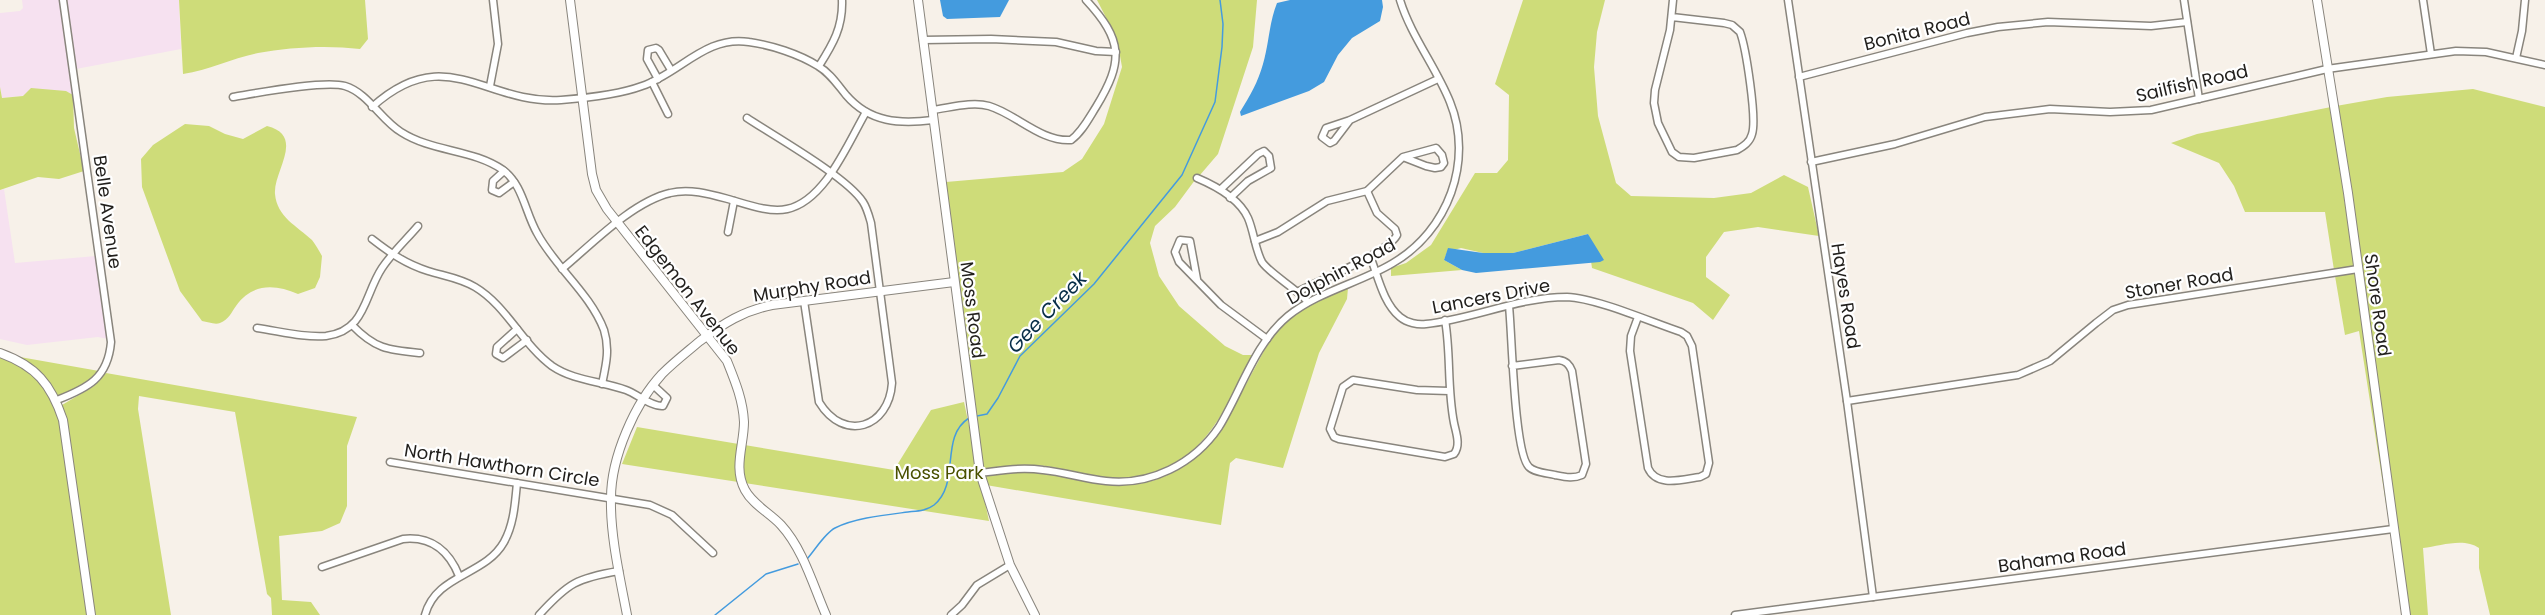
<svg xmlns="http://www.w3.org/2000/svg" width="2545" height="615" font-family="Poppins,sans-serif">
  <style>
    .commercial { fill: #f6e1f0 }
    .green { fill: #cedc79 }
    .water { fill: #449bde }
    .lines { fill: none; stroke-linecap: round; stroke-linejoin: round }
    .stream { stroke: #449bde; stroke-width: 1.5 }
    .minor-casing { stroke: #89857d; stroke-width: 9 }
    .tertiary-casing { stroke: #89857d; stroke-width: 10 }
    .minor { stroke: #fff; stroke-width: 6 }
    .tertiary { stroke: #fff; stroke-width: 8 }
    .labels { text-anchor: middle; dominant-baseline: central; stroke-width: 4.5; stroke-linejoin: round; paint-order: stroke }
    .street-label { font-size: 18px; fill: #211f1c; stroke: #fff }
    .park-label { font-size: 18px; fill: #4a5100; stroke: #fff }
    .water-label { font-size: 20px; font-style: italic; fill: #072d47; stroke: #fff }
  </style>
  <rect width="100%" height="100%" fill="#f7f1e9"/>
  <g class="commercial">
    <polygon points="22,0 60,0 73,95 66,91 2,98 0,87 0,13 20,11 23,8"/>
    <polygon points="66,0 179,0 181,49 76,69"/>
    <polygon points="4,189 15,263 96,256 108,339 98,337 27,345 0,339 0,190"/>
  </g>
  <g class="green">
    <path d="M179,0H365L368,39L360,49C328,45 290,47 258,53C233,58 209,70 183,74Z"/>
    <path d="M1097,0H1257L1253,47L1218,154L1200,175L1196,174L1195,180L1175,207L1155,226L1150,243L1159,276L1179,306L1225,346L1243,355H1255C1221,417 1191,489 1105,478C1085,475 1066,469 1046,466C1025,463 1004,467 983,469L946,182L1063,172L1082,159L1104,124L1122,67L1117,39Z"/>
    <polygon points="1523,0 1605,0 1597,32 1594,67 1598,116 1616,183 1631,196 1714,198 1751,193 1784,175 1808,187 1819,236 1758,227 1724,232 1706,257 1706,277 1730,295 1713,320 1693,303 1592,268 1591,261 1600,262 1588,234 1513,253 1483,253 1461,248 1447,252 1444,260 1462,270 1391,276 1391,268 1406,263 1431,245 1475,173 1497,173 1508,160 1509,95 1495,84"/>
    <polygon points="0,87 2,98 23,96 31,88 66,91 73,95 74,128 84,171 59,179 38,177 0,190"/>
    <path d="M2473,89L2545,107V615H2490L2479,568V548C2464,537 2440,546 2423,548L2428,615H2409L2336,106L2387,97Z"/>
    <polygon points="2331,107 2354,267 2334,270 2325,212 2245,212 2234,186 2219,163 2171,143 2197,134"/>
    <path d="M185,124L209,126L225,134L243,139L267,126C306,136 273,171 275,194C277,217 297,226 312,240C316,245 319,251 322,256L320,277L315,288L298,294C275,284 252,283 236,306C231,313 229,319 220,323C215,325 208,322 202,321L180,291L142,187L141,159L153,145Z"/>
    <polygon points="2355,273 2389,523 2359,331 2345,335 2335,276"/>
    <path d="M1348,288L1347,299L1319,353L1283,468L1236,458L1230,463L1221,525L986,485L984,476C1004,473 1023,471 1043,473C1081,476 1116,492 1155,480C1210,462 1231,411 1257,364C1265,348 1275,332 1288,320C1305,305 1327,297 1348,288Z"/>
    <path d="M0,357C36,370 46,387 60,420L88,615H0Z"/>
    <path d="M20,357L99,371L91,381L59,399C49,380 37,369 20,357Z"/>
    <polygon points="106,373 357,417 347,446 347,506 340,523 322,531 279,536 282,600 311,602 320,615 272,615 271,598 267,594 235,412 139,396 138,409 171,615 94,615 66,419 62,405 94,386"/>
    <polygon points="964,402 989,521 622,464 637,427 894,470 931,410"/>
  </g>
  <g class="water">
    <polygon points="940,0 1009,0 1000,17 947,19 943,16"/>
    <path d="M1290,0H1382L1383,7L1380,21L1352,38L1338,55L1324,82L1309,91L1241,116L1240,112C1250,96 1258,82 1263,64C1269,44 1269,23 1277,3Z"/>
    <polygon points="1588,234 1604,260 1600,262 1476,273 1462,270 1444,260 1448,248 1483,253 1513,253"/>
  </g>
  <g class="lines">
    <g class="stream">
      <polyline points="977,416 987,414 998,398 1020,356 1094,284 1182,175 1215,102 1222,47 1223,24 1220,0"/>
      <path d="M807,559C815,550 825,533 835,528C855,518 885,515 908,512C917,511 926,511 934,505C961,483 939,437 969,418"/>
      <polyline points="715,615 766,574 798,564"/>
    </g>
    <defs>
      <g id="minor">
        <polyline points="1788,0 1847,401 1873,597"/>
        <polyline points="2184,0 2199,99"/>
        <polyline points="2423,0 2431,54"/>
        <path d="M1672,17L1724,23L1732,25L1740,32C1746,48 1757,119 1752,134C1750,142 1744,146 1737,150L1694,158L1679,157L1672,152L1658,123L1654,103L1655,90L1670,30L1673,0"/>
        <polyline points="923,40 991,39 1056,42 1096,51 1116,52"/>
        <polyline points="2516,58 2522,31 2525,0"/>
        <path d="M819,66C833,44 843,27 842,0"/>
        <polyline points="1799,77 1967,33 1998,27 2048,22 2151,26 2187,22"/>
        <polyline points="658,79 647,59 648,50 656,48 659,50 671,70"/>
        <polyline points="652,82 668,114"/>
        <polyline points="490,86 498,44 493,0"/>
        <path d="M233,97C257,93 324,80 345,86C368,93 381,120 401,132C432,152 473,149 503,170C523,185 525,212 537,233C555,267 590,293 604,330C610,349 606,365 602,384"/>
        <path d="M372,107C446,40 485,105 561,100C587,98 618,95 642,86C680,73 706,35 749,42C771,45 799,54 818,66C830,73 837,84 846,95C870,123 900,124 933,120"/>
        <path d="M932,110C949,108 972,101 989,106C1016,114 1041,142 1071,140C1082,132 1089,118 1096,107C1124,61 1123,40 1086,0"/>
        <path d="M747,118C774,136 847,177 863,202C867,208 869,216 871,223L892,383C889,428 844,443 819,402L804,301"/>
        <polyline points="1350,120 1334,141 1330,143 1322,137 1326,128 1350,120 1438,79"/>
        <polyline points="1811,162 1895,144 1985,117 2050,109 2110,112 2151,110 2327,69 2456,51 2486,52 2545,65"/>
        <polyline points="504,171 493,181 492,190 499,193 514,182"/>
        <path d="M1197,178C1216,186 1239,198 1248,218C1254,232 1255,249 1262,262C1269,273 1297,289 1308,302"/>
        <polyline points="1221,189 1258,154 1264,151 1269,156 1271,168 1248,181 1230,198"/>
        <polyline points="728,232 734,201"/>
        <path d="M372,239C390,253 406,264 428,271C444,276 460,278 475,287C507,306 522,344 552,366C574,381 601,381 626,390C637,394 652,407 663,406L667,398L653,385"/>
        <polyline points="1255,241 1278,232 1327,201 1367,191 1403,157 1436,148 1442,155 1444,163 1441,167 1435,168 1426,166 1403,157"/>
        <path d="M1370,256C1378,276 1383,303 1400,317C1407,323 1418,325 1426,324C1473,319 1519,297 1567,297C1596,298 1651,322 1681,332L1687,336L1692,346L1709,463L1706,474L1700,477C1683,479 1657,488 1648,468L1630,351L1631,336L1638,317"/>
        <path d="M562,269C591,245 632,202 670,193C689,188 710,194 728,199C746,204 769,213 787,209C825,201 848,143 866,112"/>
        <polyline points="1197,279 1190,241 1180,240 1175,252 1179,262 1221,305 1267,339"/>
        <path d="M1299,291C1319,281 1389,252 1397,235L1395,229L1377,213L1367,191"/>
        <path d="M1509,306C1512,333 1514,453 1529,467C1535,473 1547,473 1555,475C1565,477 1573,479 1582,475L1586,464L1572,371C1569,364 1566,361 1559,360L1512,366"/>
        <path d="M1445,320C1451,354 1447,388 1454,423C1456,433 1461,445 1454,454L1445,457L1339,439L1334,437L1330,429L1343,387L1353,380L1417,390L1449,391"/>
        <path d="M352,325C375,349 388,350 420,353"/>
        <path d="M257,328C279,331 304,338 326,336C366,331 364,295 382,268C392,253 406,240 418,226"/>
        <polyline points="517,329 497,347 496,354 503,358 527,340"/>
        <path d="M57,400C88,388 108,378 111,342L63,0"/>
        <polyline points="1847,401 2018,375 2050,361 2096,323 2113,310 2128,305 2358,269"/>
        <polyline points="390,462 650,505 672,515 713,553"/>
        <path d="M980,473C1002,470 1022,467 1043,470C1064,472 1085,479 1106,481C1150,486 1194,464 1219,427C1241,391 1255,343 1288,316C1319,291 1360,283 1393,263C1448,231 1474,161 1450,102C1436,67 1411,36 1400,0"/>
        <path d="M322,567L403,539C431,536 449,551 459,576"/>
        <path d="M425,615C436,574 485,576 504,542C514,524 515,503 517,483"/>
        <path d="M539,615C568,583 577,578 619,571"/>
        <polyline points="951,615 962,605 977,585 1010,565"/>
        <polyline points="1735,615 2393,529"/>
      </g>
      <g id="tertiary">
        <path d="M570,0L592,174L596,190L607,209L727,361C735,381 743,400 744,422C744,445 733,468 745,490C753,505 770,513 781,525C803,549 813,585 826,615"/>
        <polyline points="918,0 980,473 1010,565 1035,615"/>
        <polyline points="2317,0 2348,193 2406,615"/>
        <path d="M0,353C36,366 51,384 63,420L91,615"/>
        <path d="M627,615C620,578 610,535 611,498C611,457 635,403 662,374C674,362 687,352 700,341C724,323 743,311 772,305L954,282"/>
      </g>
    </defs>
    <use href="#minor" class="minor-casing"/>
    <use href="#tertiary" class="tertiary-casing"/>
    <use href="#minor" class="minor"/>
    <use href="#tertiary" class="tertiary"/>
  </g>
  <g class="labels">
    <g class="street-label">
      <text transform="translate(1917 31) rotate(-14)">Bonita Road</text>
      <text transform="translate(2192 83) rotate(-13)">Sailfish Road</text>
      <text transform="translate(108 212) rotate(82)">Belle Avenue</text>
      <text transform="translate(1341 271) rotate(-28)">Dolphin Road</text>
      <text transform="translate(2179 283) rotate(-10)">Stoner Road</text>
      <text transform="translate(812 286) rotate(-9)">Murphy Road</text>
      <text transform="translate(688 290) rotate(52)">Edgemon Avenue</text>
      <text transform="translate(1491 296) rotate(-11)">Lancers Drive</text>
      <text transform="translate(1846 296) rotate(81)">Hayes Road</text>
      <text transform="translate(2378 305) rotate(82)">Shore Road</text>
      <text transform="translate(973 310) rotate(83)">Moss Road</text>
      <text transform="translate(502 465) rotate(9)">North Hawthorn Circle</text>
      <text transform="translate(2062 557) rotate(-8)">Bahama Road</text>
    </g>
    <g class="park-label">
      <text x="939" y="472">Moss Park</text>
    </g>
    <g class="water-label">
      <text transform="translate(1047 312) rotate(-46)">Gee Creek</text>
    </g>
  </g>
</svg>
